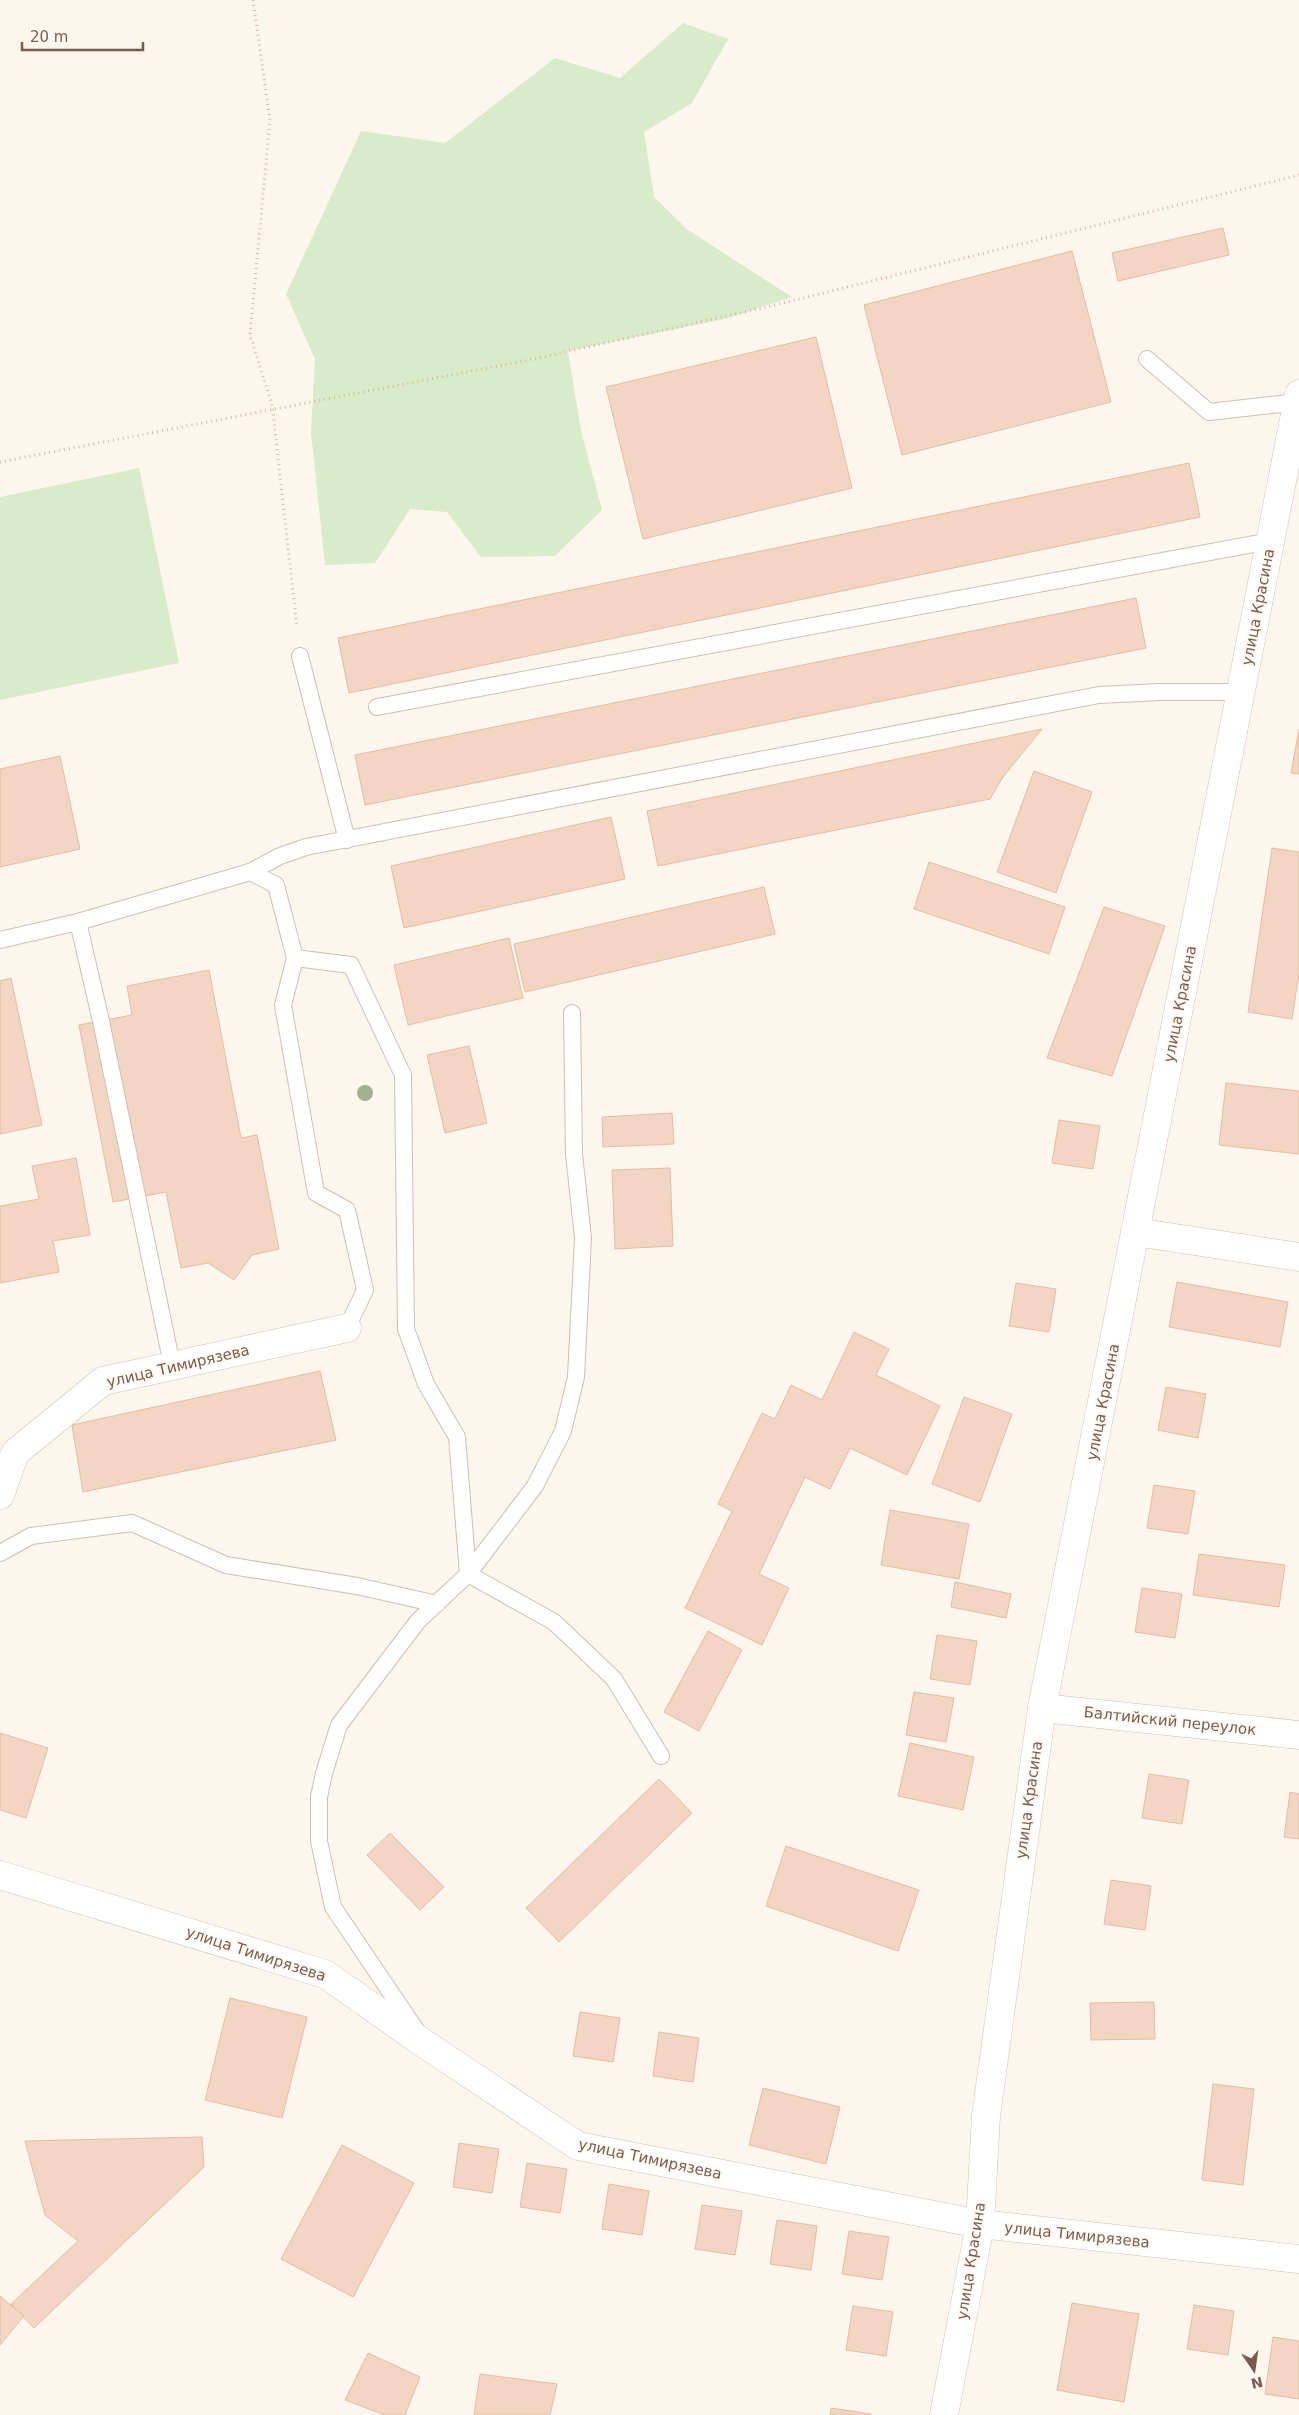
<svg xmlns="http://www.w3.org/2000/svg" width="1299" height="2415" font-family="'DejaVu Sans',sans-serif">
  <style>
    .green { fill: #d8ecc9 }
    .building { fill: #f3d5c3; stroke: #e6bba3 }
    .lines { fill: none; stroke-linecap: round; stroke-linejoin: round }
    .lane-casing { stroke: #d1beb0; stroke-width: 18 }
    .street-casing { stroke: #d1beb0; stroke-width: 29 }
    .secondary-casing { stroke: #d6c0b0; stroke-width: 29 }
    .path { stroke: #d9b8a5; stroke-width: 3; stroke-dasharray: 1 4; stroke-linecap: butt }
    .lane { stroke: #fff; stroke-width: 16 }
    .street { stroke: #fff; stroke-width: 28 }
    .secondary { stroke: #fff; stroke-width: 28 }
    .tree { fill: #a0b28e }
    .labels { text-anchor: middle; dominant-baseline: central; stroke-width: 4.5; stroke-linejoin: round; paint-order: stroke }
    .street-label { font-size: 15px; fill: #7a5c4d; stroke: #fffaf3 }
  </style>
  <rect width="100%" height="100%" fill="#fdf6ec"/>
  <g class="green">
    <polygon points="683,23 728,39 692,103 644,132 654,197 688,230 792,297 725,319 568,351 581,431 602,510 555,556 481,557 447,512 410,509 375,563 325,565 311,432 315,359 286,294 361,131 445,143 555,58 620,78"/>
    <polygon points="139,468 179,663 0,700 0,497"/>
  </g>
  <g class="building">
    <polygon points="1223,228 1229,255 1118,281 1112,253"/>
    <polygon points="1072,251 1111,402 902,455 864,305"/>
    <polygon points="816,337 852,488 643,539 606,387"/>
    <polygon points="1189,463 1200,517 349,693 338,638"/>
    <polygon points="1136,598 1146,648 365,805 355,755"/>
    <polygon points="1042,729 1003,777 990,799 658,866 647,811"/>
    <polygon points="1299,729 1299,774 1291,773"/>
    <polygon points="60,756 80,849 0,867 0,769"/>
    <polygon points="1034,771 1092,792 1056,893 997,872"/>
    <polygon points="611,817 625,879 404,928 391,866"/>
    <polygon points="1272,848 1299,852 1299,973 1292,1019 1248,1012"/>
    <polygon points="929,862 1065,907 1049,954 914,909"/>
    <polygon points="764,887 775,934 525,992 514,944"/>
    <polygon points="1104,907 1165,926 1112,1076 1047,1058"/>
    <polygon points="509,938 523,998 408,1025 394,965"/>
    <polygon points="209,970 241,1138 257,1135 279,1249 252,1255 234,1280 208,1263 181,1268 166,1192 113,1202 79,1025 132,1015 127,986"/>
    <polygon points="11,978 42,1125 0,1134 0,981"/>
    <polygon points="469,1046 487,1123 445,1133 427,1055"/>
    <polygon points="1226,1083 1299,1091 1299,1154 1219,1145"/>
    <polygon points="672,1113 674,1144 603,1147 602,1117"/>
    <polygon points="1059,1120 1100,1126 1093,1169 1052,1163"/>
    <polygon points="76,1158 90,1235 53,1241 59,1272 0,1283 0,1206 39,1199 32,1166"/>
    <polygon points="670,1168 673,1246 615,1249 612,1170"/>
    <polygon points="1177,1282 1288,1302 1280,1347 1169,1327"/>
    <polygon points="1016,1283 1056,1289 1049,1332 1009,1326"/>
    <polygon points="854,1332 889,1349 876,1375 940,1406 907,1475 850,1448 830,1489 805,1477 759,1574 789,1588 762,1645 685,1608 732,1511 718,1504 762,1413 775,1419 791,1385 822,1400"/>
    <polygon points="320,1371 336,1440 83,1492 72,1425"/>
    <polygon points="1166,1387 1206,1394 1198,1438 1158,1430"/>
    <polygon points="964,1397 1012,1414 980,1502 932,1484"/>
    <polygon points="1154,1485 1195,1491 1188,1534 1147,1528"/>
    <polygon points="890,1510 969,1524 959,1579 881,1565"/>
    <polygon points="1199,1554 1285,1565 1279,1607 1193,1595"/>
    <polygon points="955,1582 1011,1594 1006,1618 951,1607"/>
    <polygon points="1142,1588 1182,1594 1175,1638 1135,1632"/>
    <polygon points="708,1631 742,1650 699,1731 664,1712"/>
    <polygon points="937,1635 977,1641 970,1685 930,1679"/>
    <polygon points="914,1692 954,1698 946,1742 906,1735"/>
    <polygon points="0,1733 48,1748 26,1818 0,1810"/>
    <polygon points="910,1743 974,1757 963,1810 898,1796"/>
    <polygon points="1149,1774 1189,1780 1182,1824 1142,1818"/>
    <polygon points="659,1779 692,1813 559,1942 526,1908"/>
    <polygon points="1290,1792 1299,1794 1299,1839 1284,1837"/>
    <polygon points="390,1833 444,1887 420,1910 367,1855"/>
    <polygon points="786,1846 919,1890 898,1951 766,1906"/>
    <polygon points="1111,1880 1151,1886 1145,1930 1104,1924"/>
    <polygon points="230,1998 307,2017 282,2118 205,2100"/>
    <polygon points="1154,2002 1155,2039 1091,2040 1090,2003"/>
    <polygon points="580,2012 620,2018 613,2062 573,2056"/>
    <polygon points="659,2032 699,2038 693,2082 653,2076"/>
    <polygon points="1213,2084 1254,2089 1243,2185 1202,2180"/>
    <polygon points="763,2088 840,2107 826,2164 749,2145"/>
    <polygon points="202,2137 204,2167 34,2328 11,2304 78,2241 45,2215 25,2141"/>
    <polygon points="459,2143 499,2149 492,2193 453,2187"/>
    <polygon points="342,2145 414,2183 353,2297 281,2259"/>
    <polygon points="527,2163 567,2169 560,2213 520,2207"/>
    <polygon points="609,2184 649,2191 642,2235 602,2229"/>
    <polygon points="702,2205 742,2211 735,2255 695,2249"/>
    <polygon points="777,2220 817,2226 811,2270 770,2264"/>
    <polygon points="849,2231 889,2237 882,2280 842,2274"/>
    <polygon points="0,2296 24,2316 0,2345"/>
    <polygon points="1072,2303 1139,2314 1124,2402 1057,2390"/>
    <polygon points="1194,2305 1234,2311 1228,2355 1187,2349"/>
    <polygon points="853,2306 893,2312 886,2356 846,2350"/>
    <polygon points="1273,2337 1299,2341 1299,2399 1265,2394"/>
    <polygon points="368,2353 420,2377 405,2415 385,2415 345,2400"/>
    <polygon points="480,2374 557,2384 550,2415 474,2415"/>
    <polygon points="831,2408 871,2414 871,2415 830,2415"/>
  </g>
  <g class="lines">
    <defs>
      <g id="lane">
        <polyline points="1147,359 1209,412 1298,402"/>
        <polyline points="300,656 347,840"/>
        <polyline points="377,707 1270,541"/>
        <polyline points="250,872 280,856 306,847 1099,695 1160,692 1241,692"/>
        <polyline points="0,940 78,922"/>
        <polyline points="295,958 351,965 403,1075 406,1329 426,1384 457,1437 468,1574 535,1486 563,1431 576,1377 583,1238 574,1154 572,1013"/>
        <polyline points="172,1365 101,1021 78,922 250,872 276,885 295,958 283,1005 316,1193 347,1210 365,1290 347,1328"/>
        <polyline points="0,1553 31,1536 132,1523 226,1565 357,1586 437,1604"/>
        <polyline points="416,2030 333,1907 319,1841 319,1797 324,1773 339,1725 418,1621 468,1574 554,1622 614,1679 661,1756"/>
      </g>
      <g id="street">
        <polyline points="1136,1232 1299,1257"/>
        <polyline points="0,1495 15,1453 103,1381 347,1328"/>
        <polyline points="1042,1708 1299,1735"/>
        <polyline points="0,1875 325,1974 426,2045 578,2146 980,2224 1299,2259"/>
      </g>
      <polyline id="secondary" points="944,2415 980,2224 986,2116 1042,1708 1299,394"/>
    </defs>
    <use href="#lane" class="lane-casing"/>
    <use href="#street" class="street-casing"/>
    <use href="#secondary" class="secondary-casing"/>
    <g class="path">
      <polyline points="253,0 270,120 250,335 272,404 297,628"/>
      <polyline points="0,462 529,360 767,307 1299,175"/>
    </g>
    <use href="#lane" class="lane"/>
    <use href="#street" class="street"/>
    <use href="#secondary" class="secondary"/>
  </g>
  <circle class="tree" cx="365" cy="1093" r="8"/>
  <g class="labels">
    <g class="street-label">
      <text transform="translate(1258 607) rotate(-79)">улица Красина</text>
      <text transform="translate(1180 1004) rotate(-79)">улица Красина</text>
      <text transform="translate(178 1366) rotate(-13)">улица Тимирязева</text>
      <text transform="translate(1103 1402) rotate(-79)">улица Красина</text>
      <text transform="translate(1170 1721) rotate(6)">Балтийский переулок</text>
      <text transform="translate(1029 1800) rotate(-82)">улица Красина</text>
      <text transform="translate(256 1954) rotate(18)">улица Тимирязева</text>
      <text transform="translate(650 2159) rotate(12)">улица Тимирязева</text>
      <text transform="translate(1077 2235) rotate(6)">улица Тимирязева</text>
      <text transform="translate(971 2261) rotate(-81)">улица Красина</text>
    </g>
  </g>
  <g transform="translate(1254 2370) rotate(167)" stroke="#fffaf3" stroke-width="4" paint-order="stroke">
  <path d="M0-4L9 19L0 12L-9 19Z" fill="#7a5c4d"/>
  <text y="-8" font-size="14" font-weight="bold" text-anchor="middle" fill="#7a5c4d">N</text>
  </g>
  <path d="M22 42v8h121v-8" fill="none" stroke="#7a5c4d" stroke-width="2.5"/>
  <text x="30" y="42" font-size="15" fill="#7a5c4d" stroke="#fffaf3" stroke-width="4" paint-order="stroke">20 m</text>
</svg>
